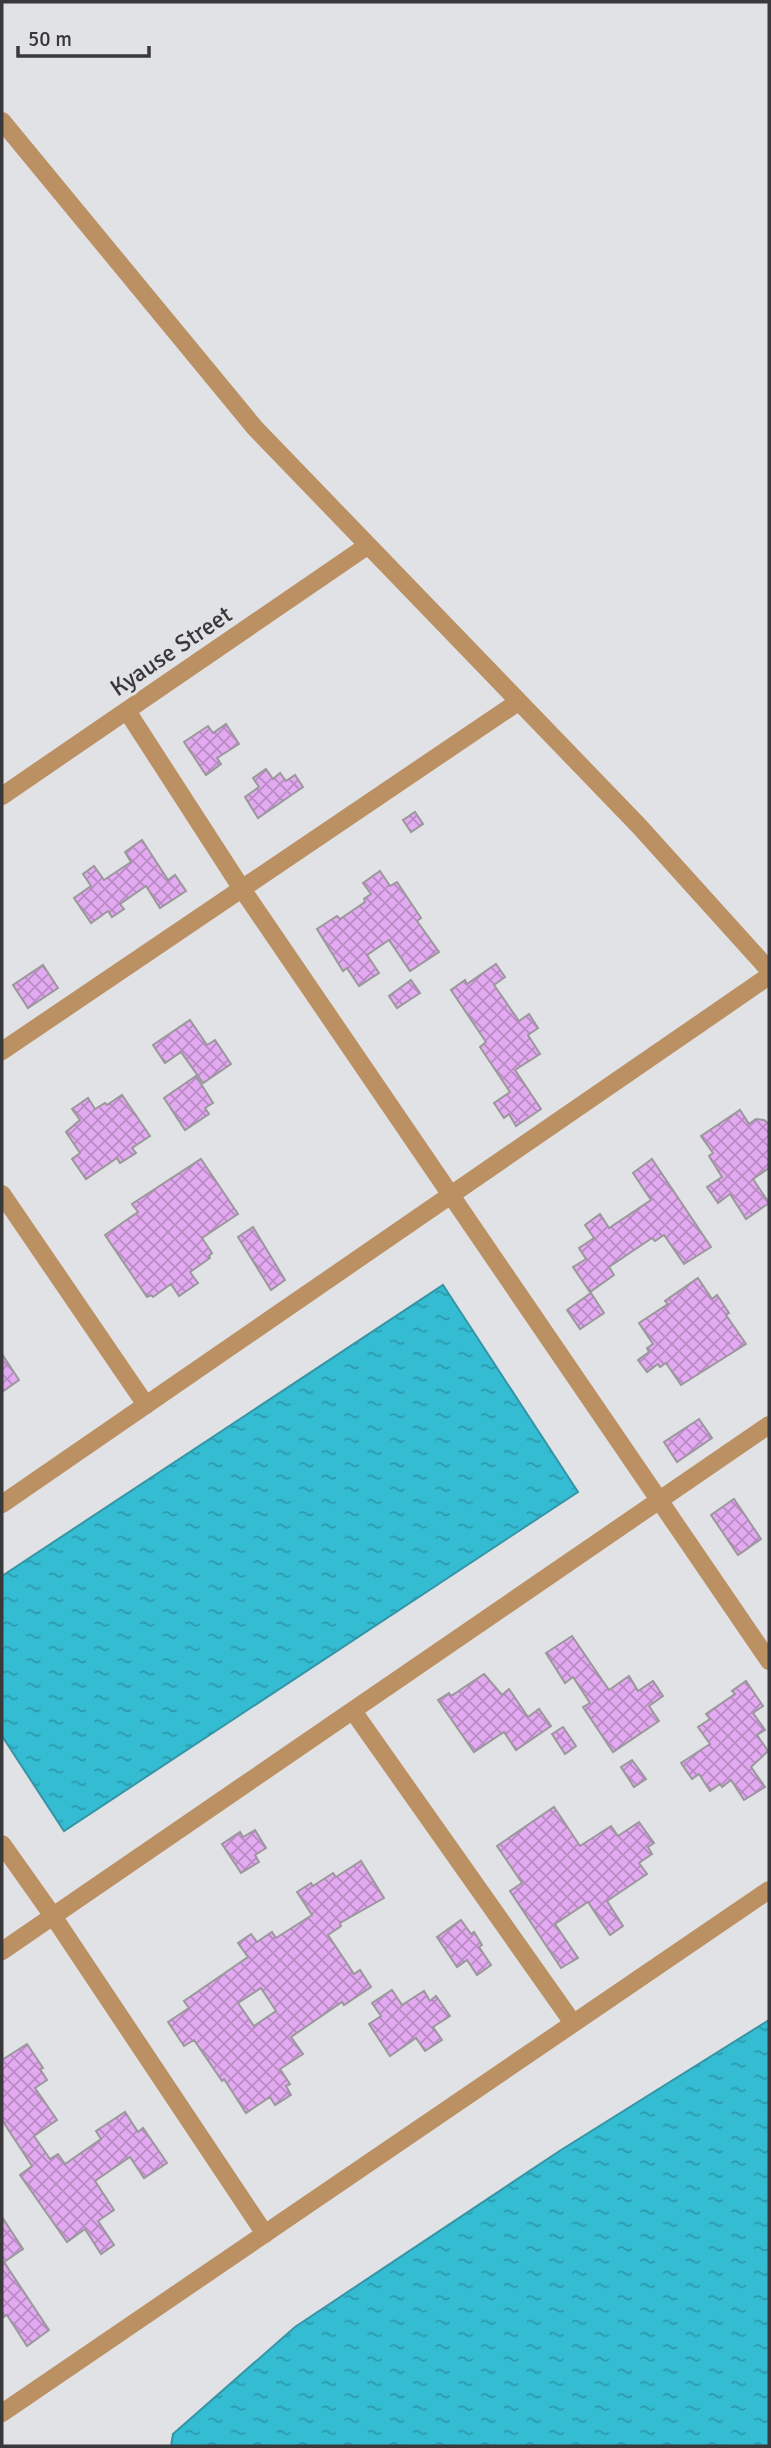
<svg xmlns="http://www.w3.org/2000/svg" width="771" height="2448" font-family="Signika,sans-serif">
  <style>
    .water { fill: url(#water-ripples); stroke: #3595a5; stroke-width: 2 }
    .building { fill: url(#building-cross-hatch); stroke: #9a989b; stroke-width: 2; fill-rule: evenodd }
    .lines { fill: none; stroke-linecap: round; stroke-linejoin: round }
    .minor { stroke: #bb9063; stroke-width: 18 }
    .labels { text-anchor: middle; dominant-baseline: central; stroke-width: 6; stroke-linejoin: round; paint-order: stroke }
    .street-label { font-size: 24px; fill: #39393b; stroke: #e1e2e5 }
  </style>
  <defs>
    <pattern id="water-ripples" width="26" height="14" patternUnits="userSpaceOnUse" patternTransform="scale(1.75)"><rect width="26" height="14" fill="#33bcd2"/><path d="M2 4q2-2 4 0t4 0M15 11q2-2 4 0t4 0" fill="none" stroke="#2c9aac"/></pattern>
    <pattern id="building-cross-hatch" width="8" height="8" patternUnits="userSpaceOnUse" patternTransform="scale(1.75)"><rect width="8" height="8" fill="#e3a9f1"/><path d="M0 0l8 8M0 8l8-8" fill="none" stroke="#b98bc4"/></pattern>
  </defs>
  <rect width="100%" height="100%" fill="#e1e2e5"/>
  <g class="water">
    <polygon points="443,1285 578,1492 64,1831 2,1736 2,1576"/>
    <polygon points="769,2020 769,2446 171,2446 173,2434 295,2327 561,2150"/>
  </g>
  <g class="building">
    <polygon points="226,724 239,744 217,758 221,764 206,775 184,742 208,726 213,733"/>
    <polygon points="266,769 273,779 280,773 286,781 295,775 303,787 258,818 245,797 259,787 253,778"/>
    <polygon points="415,812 423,824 411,832 403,820"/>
    <polygon points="142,840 168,880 175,875 186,891 160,908 146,886 120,904 124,909 112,917 108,911 91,923 74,898 91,886 83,874 94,866 104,880 131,862 125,852"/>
    <polygon points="380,871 390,886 397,882 421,918 417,921 439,952 410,971 389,940 367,955 379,973 359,986 347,968 343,971 317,929 337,916 340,919 365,902 364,899 371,894 363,883"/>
    <polygon points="496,964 505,977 494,985 519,1021 529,1014 538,1028 528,1035 540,1054 515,1070 541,1109 516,1126 509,1114 504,1118 494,1103 510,1092 480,1047 486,1042 451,990 465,980 467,984"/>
    <polygon points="43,965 58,988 28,1008 13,985"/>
    <polygon points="411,980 420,993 397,1008 389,996"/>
    <polygon points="190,1020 207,1045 215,1040 231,1064 203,1083 181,1052 165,1063 153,1045"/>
    <polygon points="196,1076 213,1103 205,1108 209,1114 185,1130 164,1098"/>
    <polygon points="122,1095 150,1136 132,1148 136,1153 120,1163 117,1158 86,1179 72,1159 80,1153 66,1132 80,1120 72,1109 88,1098 95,1109 105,1103 107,1105"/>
    <polygon points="740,1110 749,1124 756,1119 764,1120 769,1124 769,1168 753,1179 769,1203 746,1219 730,1194 718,1203 707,1187 722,1177 709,1156 713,1153 701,1136"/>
    <polygon points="201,1159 238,1214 202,1238 212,1253 209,1256 210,1258 190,1272 198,1283 179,1296 171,1284 153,1297 151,1295 147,1297 105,1235 138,1212 132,1204"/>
    <polygon points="652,1159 711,1247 684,1264 664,1235 655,1241 652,1238 609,1267 614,1275 590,1292 573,1267 586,1259 579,1248 594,1238 585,1225 600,1214 609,1228 651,1200 633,1173"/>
    <polygon points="253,1227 285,1280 271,1290 238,1237"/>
    <polygon points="698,1278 712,1299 717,1295 729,1313 726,1315 746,1344 681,1385 666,1363 660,1367 658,1364 647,1372 638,1360 649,1352 647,1348 653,1344 639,1323 668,1304 665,1301"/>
    <polygon points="591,1293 604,1313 580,1329 567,1310"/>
    <polygon points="2,1354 19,1380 2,1392"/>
    <polygon points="699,1419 712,1438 677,1462 664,1442"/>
    <polygon points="734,1499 761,1539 738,1555 711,1515"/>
    <polygon points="572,1636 609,1690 629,1676 638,1691 653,1681 663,1696 649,1706 659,1721 613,1752 583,1707 590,1703 573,1677 565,1683 546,1653"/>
    <polygon points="484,1674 502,1695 509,1689 528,1717 539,1709 551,1726 516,1750 504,1732 474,1752 438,1700 449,1693 451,1696"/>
    <polygon points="746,1681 763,1706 753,1713 765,1730 757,1735 768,1751 751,1767 765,1787 744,1800 731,1780 722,1787 720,1784 710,1791 699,1774 692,1779 681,1763 710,1744 698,1727 710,1719 706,1714 735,1694 732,1691"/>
    <polygon points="563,1727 576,1746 565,1754 552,1734"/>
    <polygon points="632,1760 646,1779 634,1787 621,1767"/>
    <polygon points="554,1807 580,1846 611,1826 618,1836 639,1822 654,1843 648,1847 652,1854 639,1863 647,1874 607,1901 623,1926 610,1935 588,1902 555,1924 578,1958 561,1968 510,1891 522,1883 497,1846"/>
    <polygon points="255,1830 266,1848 255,1855 259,1862 241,1873 222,1844 240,1832 243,1837"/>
    <path d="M361,1861L384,1898L340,1923L341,1926L328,1935L354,1974L360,1970L371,1987L344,2005L342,2002L291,2037L303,2054L280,2069L290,2084L286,2086L291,2095L275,2105L270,2097L246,2113L224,2079L222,2081L194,2040L184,2046L168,2022L189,2008L184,2001L248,1957L238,1943L251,1934L257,1942L272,1932L276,1938L312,1915L297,1892L311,1883L313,1886L333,1873L336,1877ZM261,1988L276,2011L254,2026L238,2003Z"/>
    <polygon points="461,1920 471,1934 474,1932 482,1945 479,1947 491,1965 477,1975 467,1960 457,1967 437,1937"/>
    <polygon points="392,1990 402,2005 424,1991 430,2001 436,1996 450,2016 433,2027 442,2040 425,2051 416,2038 390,2056 369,2024 381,2016 372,2003"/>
    <polygon points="27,2044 43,2068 40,2069 47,2080 35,2088 57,2120 34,2136 50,2159 58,2154 65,2164 101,2139 96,2131 125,2112 138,2132 143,2128 167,2163 144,2178 130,2157 95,2181 114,2210 98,2221 114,2245 101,2254 85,2229 67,2242 20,2175 32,2166 2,2120 2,2060"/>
    <polygon points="2,2217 23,2249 4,2262 49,2330 27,2346 7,2315 2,2318"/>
  </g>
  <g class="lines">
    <g class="minor">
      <polyline points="2,121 255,428 639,826 769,970"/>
      <polyline points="127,711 242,889 769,1661"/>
      <polyline points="2,796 367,546"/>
      <polyline points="2,1051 518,702"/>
      <polyline points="2,1194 146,1405"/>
      <polyline points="2,1504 769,976"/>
      <polyline points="353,1711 573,2023"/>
      <polyline points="2,1844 53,1916 265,2234"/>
      <polyline points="2,1951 769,1425"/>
      <polyline points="2,2413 769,1890"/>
    </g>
  </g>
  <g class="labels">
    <g class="street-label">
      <text transform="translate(171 651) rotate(-34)">Kyause Street</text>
    </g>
  </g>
  <rect width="771" height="2448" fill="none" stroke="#39393b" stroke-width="7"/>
  <path d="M18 46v10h131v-10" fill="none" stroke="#39393b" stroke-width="3.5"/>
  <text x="28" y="46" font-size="21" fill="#39393b" stroke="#e1e2e5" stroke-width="5" paint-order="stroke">50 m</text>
</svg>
